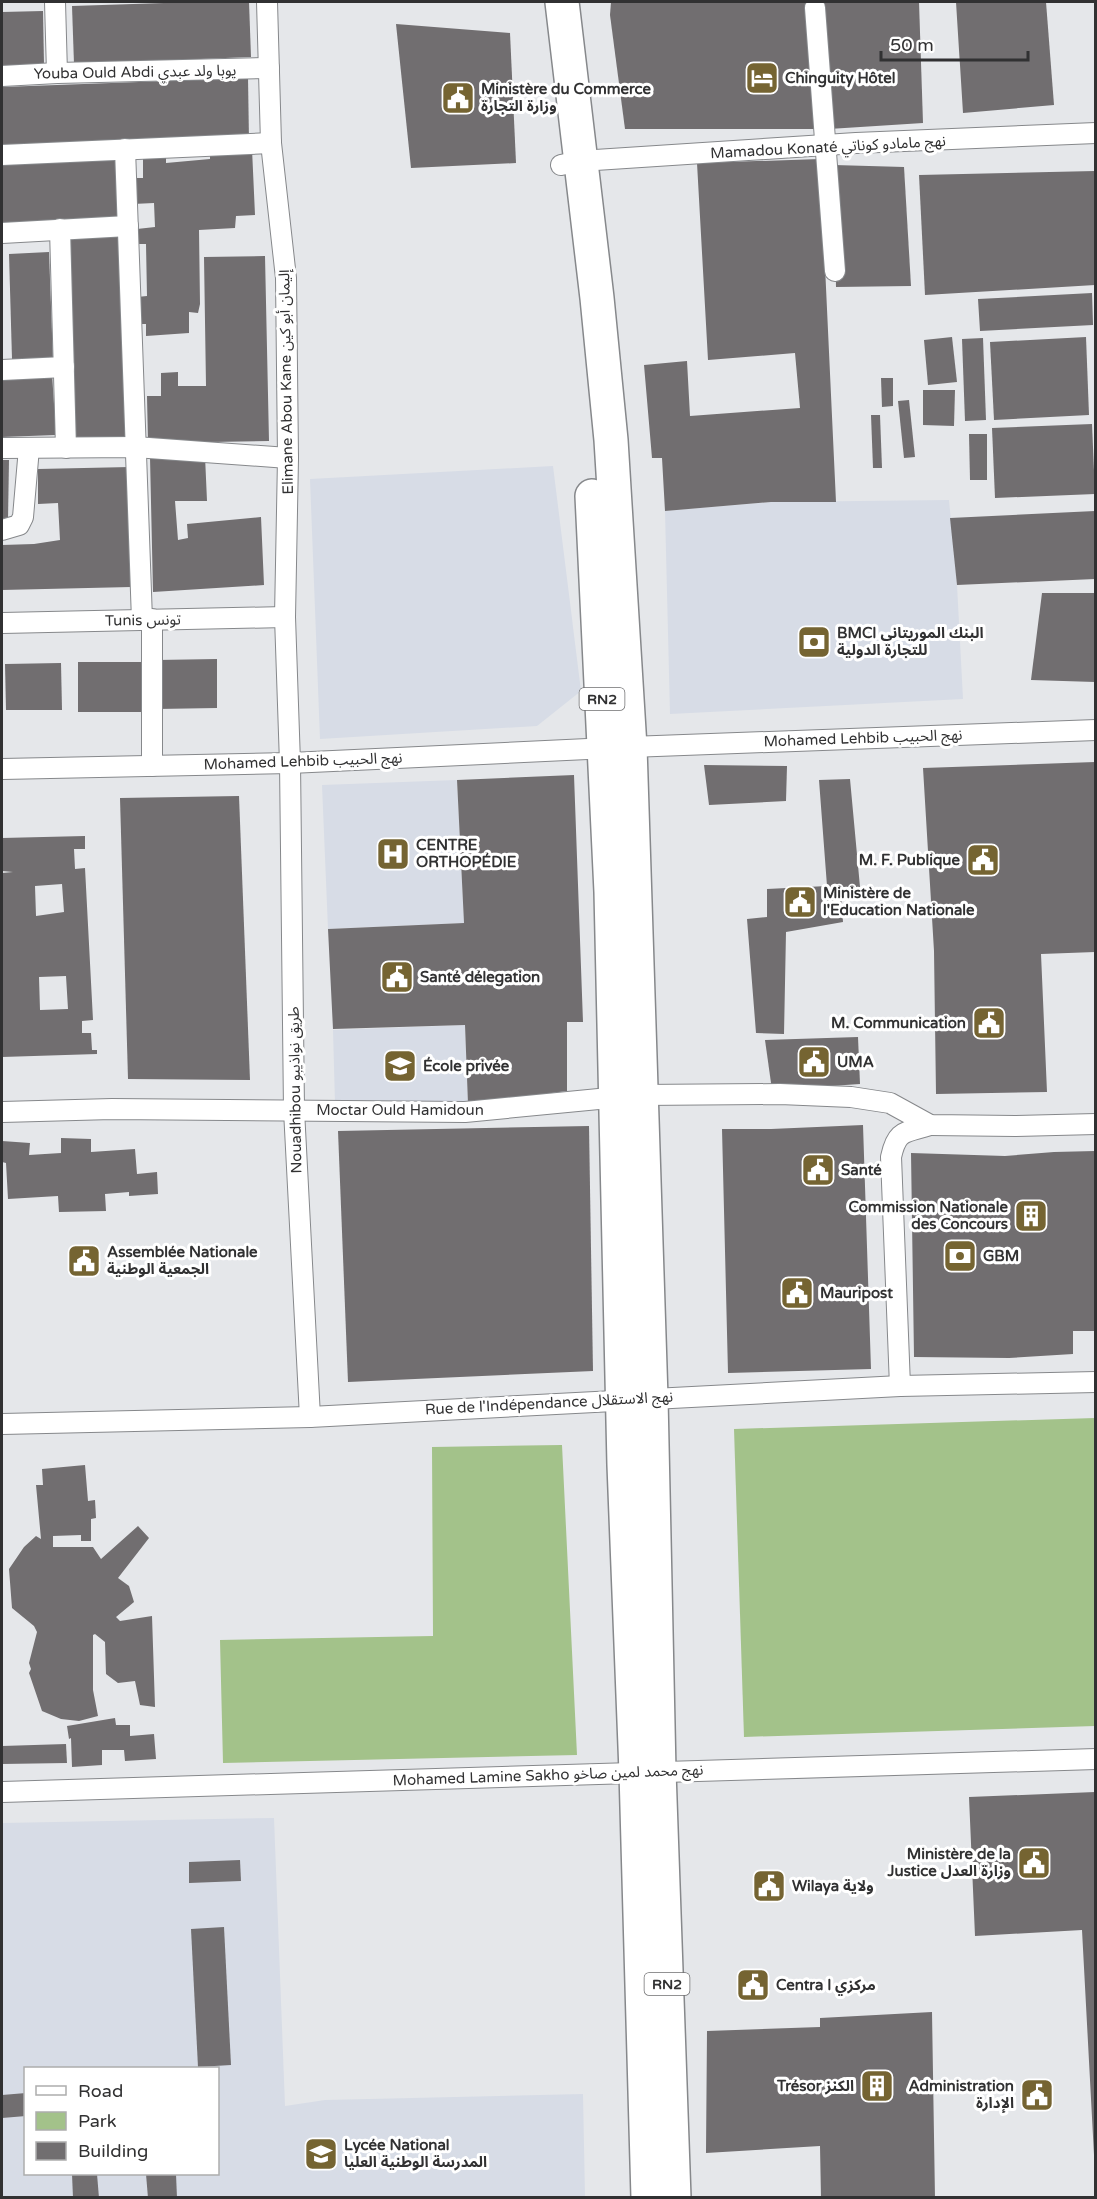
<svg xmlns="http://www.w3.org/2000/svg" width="1097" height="2199" font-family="'Varela Round','Noto Sans Arabic',sans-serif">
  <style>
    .built { fill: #d7dce6; fill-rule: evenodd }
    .green { fill: #a3c28a }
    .building { fill: #716e70; fill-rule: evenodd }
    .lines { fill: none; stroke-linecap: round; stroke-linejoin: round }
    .street-casing { stroke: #86888b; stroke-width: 22 }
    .highway-casing { stroke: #86888b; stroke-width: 36 }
    .street { stroke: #fff; stroke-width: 20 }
    .highway { stroke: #fff; stroke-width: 33 }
    .labels { text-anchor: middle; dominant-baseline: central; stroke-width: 6; stroke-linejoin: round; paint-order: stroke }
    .shield { fill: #fff; stroke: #6f6f70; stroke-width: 1.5 }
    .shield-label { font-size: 14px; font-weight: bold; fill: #313132 }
    .street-label { font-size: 15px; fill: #313132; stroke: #fff }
    .poi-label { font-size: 15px; font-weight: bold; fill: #313132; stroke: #fff; text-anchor: start }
  </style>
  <rect width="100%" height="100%" fill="#e5e7ea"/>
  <g class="built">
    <polygon points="553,466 581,691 537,726 320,739 310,479"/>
    <polygon points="949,500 957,585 963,699 670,714 665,511 771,502"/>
    <polygon points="457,780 464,923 328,929 322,785"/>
    <polygon points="465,1025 468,1104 335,1103 333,1030"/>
    <path d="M274,1818L285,2106L325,2100L583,2094L585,2197H2V1823ZM26,2068H218V2174H26Z"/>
  </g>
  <g class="green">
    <polygon points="1095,1418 1095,1726 744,1737 734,1429"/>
    <polygon points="562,1445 577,1755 223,1763 220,1640 433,1636 432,1447"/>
  </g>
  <g class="building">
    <polygon points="194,2 249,2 251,57 74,64 72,6"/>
    <polygon points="611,2 919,2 923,123 829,129 625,129 610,15"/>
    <polygon points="956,2 1046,2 1054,105 963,113"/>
    <polygon points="43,11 44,65 2,66 2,12"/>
    <polygon points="396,24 510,33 516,163 411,168"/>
    <polygon points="248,78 249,141 2,152 2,87"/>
    <polygon points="252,149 255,215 236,216 235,228 199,230 200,304 198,313 189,312 189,333 146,336 146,324 138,324 137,297 147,296 146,244 138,244 137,229 155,227 154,203 133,204 133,178 143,178 143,157 166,155 166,163 210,159 210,150"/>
    <polygon points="123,158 125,217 3,223 2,160"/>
    <polygon points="820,159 836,502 771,502 665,511 662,458 652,458 644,365 687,361 690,416 800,408 795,353 708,360 697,163"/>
    <polygon points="834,165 904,167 911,286 836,287"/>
    <polygon points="1095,171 1095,285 925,295 919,175"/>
    <polygon points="68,234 125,234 129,438 74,441"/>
    <polygon points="49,252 53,360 12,359 9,254"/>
    <polygon points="265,256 269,441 148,443 147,396 161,396 161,373 178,372 178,386 206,386 204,257"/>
    <polygon points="1092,293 1093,325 980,331 978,299"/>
    <polygon points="952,337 957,382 928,385 924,340"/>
    <polygon points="1086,337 1089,415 994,420 990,342"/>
    <polygon points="983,338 986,420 965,421 962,339"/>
    <polygon points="52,373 56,435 2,437 2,376"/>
    <polygon points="881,378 893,378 893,406 882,407"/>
    <polygon points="923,390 955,390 954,426 923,425"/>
    <polygon points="909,400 915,457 904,458 898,401"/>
    <polygon points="871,415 880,415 882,468 873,468"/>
    <polygon points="1092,424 1095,494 995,498 992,428"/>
    <polygon points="969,434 987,434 987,480 970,480"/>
    <polygon points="205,456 207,501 175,501 178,540 188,538 187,524 261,517 264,585 153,592 150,457"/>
    <polygon points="2,460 9,460 8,520 2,520"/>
    <polygon points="130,467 131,587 2,590 2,545 34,544 60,540 58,503 38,504 38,469"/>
    <polygon points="1095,511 1095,579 957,585 950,518"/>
    <polygon points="1042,593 1095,593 1095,682 1031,680"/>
    <polygon points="217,659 217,708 157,709 157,660"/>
    <polygon points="78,662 142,662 141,712 78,712"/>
    <polygon points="61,663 62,710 6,710 5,664"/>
    <polygon points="1095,762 1095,952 1041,954 1047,1092 936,1094 934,951 923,768"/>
    <polygon points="704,765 787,766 786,801 709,805"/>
    <polygon points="574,775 583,1022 567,1022 567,1091 468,1104 465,1025 333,1029 328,929 464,923 457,780"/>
    <polygon points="850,779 860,887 841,891 843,922 786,932 784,1034 756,1033 747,919 767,917 767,889 827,886 819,780"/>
    <polygon points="239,796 250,1080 128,1079 120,798"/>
    <path d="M85,836V849H74L75,869L85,868L93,1020L82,1021V1033H91L92,1050H97V1054L2,1057V873L13,872L2,871V838ZM62,884L64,912L36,916L35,886ZM66,976L68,1009L40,1010L39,977Z"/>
    <polygon points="858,1037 860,1084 772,1090 765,1040"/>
    <polygon points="863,1125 871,1369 728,1373 722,1129 771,1129"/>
    <polygon points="589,1126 593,1371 348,1382 338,1131"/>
    <polygon points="61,1138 91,1139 91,1152 135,1149 137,1174 157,1172 158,1194 129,1196 129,1192 105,1194 106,1211 59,1212 58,1196 8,1199 6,1163 2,1162 2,1141 30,1143 29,1155 61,1153"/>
    <polygon points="1095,1151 1095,1331 1073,1331 1073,1354 1009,1358 914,1357 911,1153 1005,1156 1054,1152"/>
    <polygon points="85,1465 88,1501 95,1500 96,1518 91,1519 91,1541 81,1541 81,1535 53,1536 53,1547 93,1547 101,1559 138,1526 149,1538 118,1578 129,1586 134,1602 116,1617 120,1621 152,1616 155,1707 140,1705 135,1681 118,1683 106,1674 105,1642 95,1634 93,1635 93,1690 98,1716 79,1721 61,1719 42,1711 29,1673 31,1669 29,1663 37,1632 34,1626 12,1608 9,1569 24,1547 36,1536 41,1539 36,1485 43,1485 42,1469"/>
    <polygon points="115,1718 116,1725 130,1725 130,1736 154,1734 156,1759 125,1761 124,1750 102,1750 102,1765 72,1767 71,1738 69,1739 67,1726"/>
    <polygon points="66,1744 67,1763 2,1764 2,1746"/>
    <polygon points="1095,1792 1095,2155 1094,2155 1082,1930 975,1936 969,1797"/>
    <polygon points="240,1860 241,1881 189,1883 189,1862"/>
    <polygon points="224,1927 231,2065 198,2067 191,1929"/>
    <polygon points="932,2012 935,2198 821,2198 820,2146 706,2153 707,2031 820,2027 820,2018"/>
    <polygon points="26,2093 26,2116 2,2118 2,2095"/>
    <polygon points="72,2174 97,2174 99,2198 73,2198"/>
    <polygon points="146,2174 176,2174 177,2198 148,2198"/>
  </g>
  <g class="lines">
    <defs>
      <g id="street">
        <polyline points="55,2 57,73"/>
        <polyline points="267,2 271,143 286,278 288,458 285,617 290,763 294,1110 310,1417"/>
        <polyline points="815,8 835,271"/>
        <polyline points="2,76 57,73 269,68"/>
        <polyline points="125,149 142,620"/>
        <polyline points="2,155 271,143"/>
        <polyline points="561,165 580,161 856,143 1096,133"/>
        <polyline points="60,229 66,448"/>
        <polyline points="2,233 128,226"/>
        <polyline points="2,370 64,367"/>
        <polyline points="2,448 135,447 288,458"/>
        <polyline points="2,530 19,525 23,517 29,448"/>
        <polyline points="2,623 285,617"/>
        <polyline points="152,766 152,619"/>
        <polyline points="2,769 290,763 630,747 1096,730"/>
        <polyline points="2,1112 112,1109 465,1112 640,1095 780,1094 851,1097 890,1103 930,1125 1015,1126 1096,1124"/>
        <path d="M900,1386L891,1157C897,1129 905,1133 930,1125"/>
        <polyline points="2,1424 310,1417 900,1386 1096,1382"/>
        <polyline points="2,1792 1096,1759"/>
      </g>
      <g id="highway">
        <polyline points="562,2 597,298 611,440 630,747 651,1398 659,1771 674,2198"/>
        <polyline points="592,496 611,892 624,1465 636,1772 648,2198"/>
      </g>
    </defs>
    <use href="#street" class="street-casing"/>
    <use href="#highway" class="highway-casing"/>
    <use href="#street" class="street"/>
    <use href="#highway" class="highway"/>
  </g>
  <defs>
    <symbol id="hotel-square" viewBox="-11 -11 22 22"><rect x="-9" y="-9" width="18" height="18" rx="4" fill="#756432" stroke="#fff"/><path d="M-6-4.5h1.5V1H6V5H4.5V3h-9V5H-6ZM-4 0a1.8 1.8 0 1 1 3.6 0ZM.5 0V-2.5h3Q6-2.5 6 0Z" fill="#fff"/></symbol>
    <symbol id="civic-square" viewBox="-11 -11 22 22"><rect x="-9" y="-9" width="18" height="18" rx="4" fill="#756432" stroke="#fff"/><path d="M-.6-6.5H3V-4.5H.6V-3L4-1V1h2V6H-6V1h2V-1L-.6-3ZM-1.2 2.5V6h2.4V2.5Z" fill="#fff"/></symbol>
    <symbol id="bank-square" viewBox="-11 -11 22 22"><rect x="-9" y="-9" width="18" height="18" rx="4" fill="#756432" stroke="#fff"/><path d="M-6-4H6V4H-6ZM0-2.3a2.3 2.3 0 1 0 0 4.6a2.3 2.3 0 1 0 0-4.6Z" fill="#fff"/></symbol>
    <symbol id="hospital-square" viewBox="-11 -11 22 22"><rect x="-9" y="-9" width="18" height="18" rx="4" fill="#756432" stroke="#fff"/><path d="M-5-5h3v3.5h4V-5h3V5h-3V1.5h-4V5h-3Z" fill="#fff"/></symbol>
    <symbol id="school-square" viewBox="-11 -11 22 22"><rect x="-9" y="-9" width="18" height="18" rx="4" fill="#756432" stroke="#fff"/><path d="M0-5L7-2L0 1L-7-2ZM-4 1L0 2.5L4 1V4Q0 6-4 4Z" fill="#fff"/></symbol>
    <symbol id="building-square" viewBox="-11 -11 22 22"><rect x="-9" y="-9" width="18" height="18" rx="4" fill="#756432" stroke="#fff"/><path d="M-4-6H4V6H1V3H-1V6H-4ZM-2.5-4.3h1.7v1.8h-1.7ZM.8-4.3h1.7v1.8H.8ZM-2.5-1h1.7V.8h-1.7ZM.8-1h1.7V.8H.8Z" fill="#fff"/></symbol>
  </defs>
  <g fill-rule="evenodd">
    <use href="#hotel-square" x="743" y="59" width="38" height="38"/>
    <use href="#civic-square" x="439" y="79" width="38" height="38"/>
    <use href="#bank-square" x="795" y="623" width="38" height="38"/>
    <use href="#hospital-square" x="374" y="835" width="38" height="38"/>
    <use href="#civic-square" x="964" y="841" width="38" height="38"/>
    <use href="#civic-square" x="781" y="883" width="38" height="38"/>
    <use href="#civic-square" x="378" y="958" width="38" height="38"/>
    <use href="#civic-square" x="970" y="1004" width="38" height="38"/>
    <use href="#civic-square" x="795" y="1043" width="38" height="38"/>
    <use href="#school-square" x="381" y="1047" width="38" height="38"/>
    <use href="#civic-square" x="799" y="1151" width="38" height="38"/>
    <use href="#building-square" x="1012" y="1197" width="38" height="38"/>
    <use href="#bank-square" x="941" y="1237" width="38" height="38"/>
    <use href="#civic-square" x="65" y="1242" width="38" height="38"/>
    <use href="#civic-square" x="778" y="1274" width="38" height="38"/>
    <use href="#civic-square" x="1015" y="1844" width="38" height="38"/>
    <use href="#civic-square" x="750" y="1867" width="38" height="38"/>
    <use href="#civic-square" x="734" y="1966" width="38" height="38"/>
    <use href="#building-square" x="858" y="2067" width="38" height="38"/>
    <use href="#civic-square" x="1018" y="2076" width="38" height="38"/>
    <use href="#school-square" x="302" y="2135" width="38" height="38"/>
  </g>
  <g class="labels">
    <g class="shield">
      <rect x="579.5" y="688" width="45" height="22" rx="4.5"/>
      <rect x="644.5" y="1973" width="45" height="22" rx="4.5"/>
    </g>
    <g class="shield-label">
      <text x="602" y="699">RN2</text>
      <text x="667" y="1984">RN2</text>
    </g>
    <g class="street-label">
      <text transform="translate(135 72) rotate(-1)">Youba Ould Abdi يوبا ولد عبدي</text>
      <text transform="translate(828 147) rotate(-3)">Mamadou Konaté نهج مامادو كوناتي</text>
      <text transform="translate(286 382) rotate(-91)">Elimane Abou Kane إليمان أبو كين</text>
      <text transform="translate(143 620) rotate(-1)">Tunis تونس</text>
      <text transform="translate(863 738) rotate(-2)">Mohamed Lehbib نهج الحبيب</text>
      <text transform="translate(303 761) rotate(-2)">Mohamed Lehbib نهج الحبيب</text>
      <text transform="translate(295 1090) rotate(-91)">Nouadhibou طريق نواذيبو</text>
      <text x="400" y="1110">Moctar Ould Hamidoun</text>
      <text transform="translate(549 1403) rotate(-3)">Rue de l'Indépendance نهج الاستقلال</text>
      <text transform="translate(548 1775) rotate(-2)">Mohamed Lamine Sakho نهج محمد لمين صاخو</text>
    </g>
    <g class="poi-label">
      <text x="785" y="78">Chinguity Hôtel</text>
      <text x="481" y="89">Ministère du Commerce<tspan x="481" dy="17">وزارة التجارة</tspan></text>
      <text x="837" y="633">BMCI البنك الموريتاني<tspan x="837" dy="17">للتجارة الدولية</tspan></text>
      <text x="416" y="845">CENTRE<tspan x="416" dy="17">ORTHOPÉDIE</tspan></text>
      <text x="960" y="860" text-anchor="end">M. F. Publique</text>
      <text x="823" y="893">Ministère de<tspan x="823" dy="17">l'Education Nationale</tspan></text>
      <text x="420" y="977">Santé délegation</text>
      <text x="966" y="1023" text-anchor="end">M. Communication</text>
      <text x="837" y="1062">UMA</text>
      <text x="423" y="1066">École privée</text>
      <text x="841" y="1170">Santé</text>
      <text x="1008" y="1207" text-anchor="end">Commission Nationale<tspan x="1008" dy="17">des Concours</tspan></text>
      <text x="107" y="1252">Assemblée Nationale<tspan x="107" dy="17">الجمعية الوطنية</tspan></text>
      <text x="983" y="1256">GBM</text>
      <text x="820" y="1293">Mauripost</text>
      <text x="1011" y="1854" text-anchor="end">Ministère de la<tspan x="1011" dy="17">Justice وزارة العدل</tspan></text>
      <text x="792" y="1886">Wilaya ولاية</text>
      <text x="776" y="1985">Centra l مركزي</text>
      <text x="854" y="2086" text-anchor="end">Trésor الكنز</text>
      <text x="1014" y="2086" text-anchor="end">Administration<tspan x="1014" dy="17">الإدارة</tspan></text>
      <text x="344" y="2145">Lycée National<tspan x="344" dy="17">المدرسة الوطنية العليا</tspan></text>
    </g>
  </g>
  <rect width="1097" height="2199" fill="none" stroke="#313132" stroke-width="6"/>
  <rect x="24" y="2067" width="195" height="108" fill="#ffffff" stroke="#adadad" stroke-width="1.5"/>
  <rect x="36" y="2086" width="30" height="9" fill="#ffffff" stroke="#adadad" stroke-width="1.5"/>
  <text x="78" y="2097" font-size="18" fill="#313132">Road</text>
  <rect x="36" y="2112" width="30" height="18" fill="#a3c28a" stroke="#adadad" stroke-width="1.5"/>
  <text x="78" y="2127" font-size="18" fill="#313132">Park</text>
  <rect x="36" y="2142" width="30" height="18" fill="#716e70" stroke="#adadad" stroke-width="1.5"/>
  <text x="78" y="2157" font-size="18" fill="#313132">Building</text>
  <path d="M881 51v9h147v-9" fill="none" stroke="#313132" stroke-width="3"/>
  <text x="890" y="51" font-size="18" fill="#313132" stroke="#ffffff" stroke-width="4.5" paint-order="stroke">50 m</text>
</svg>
